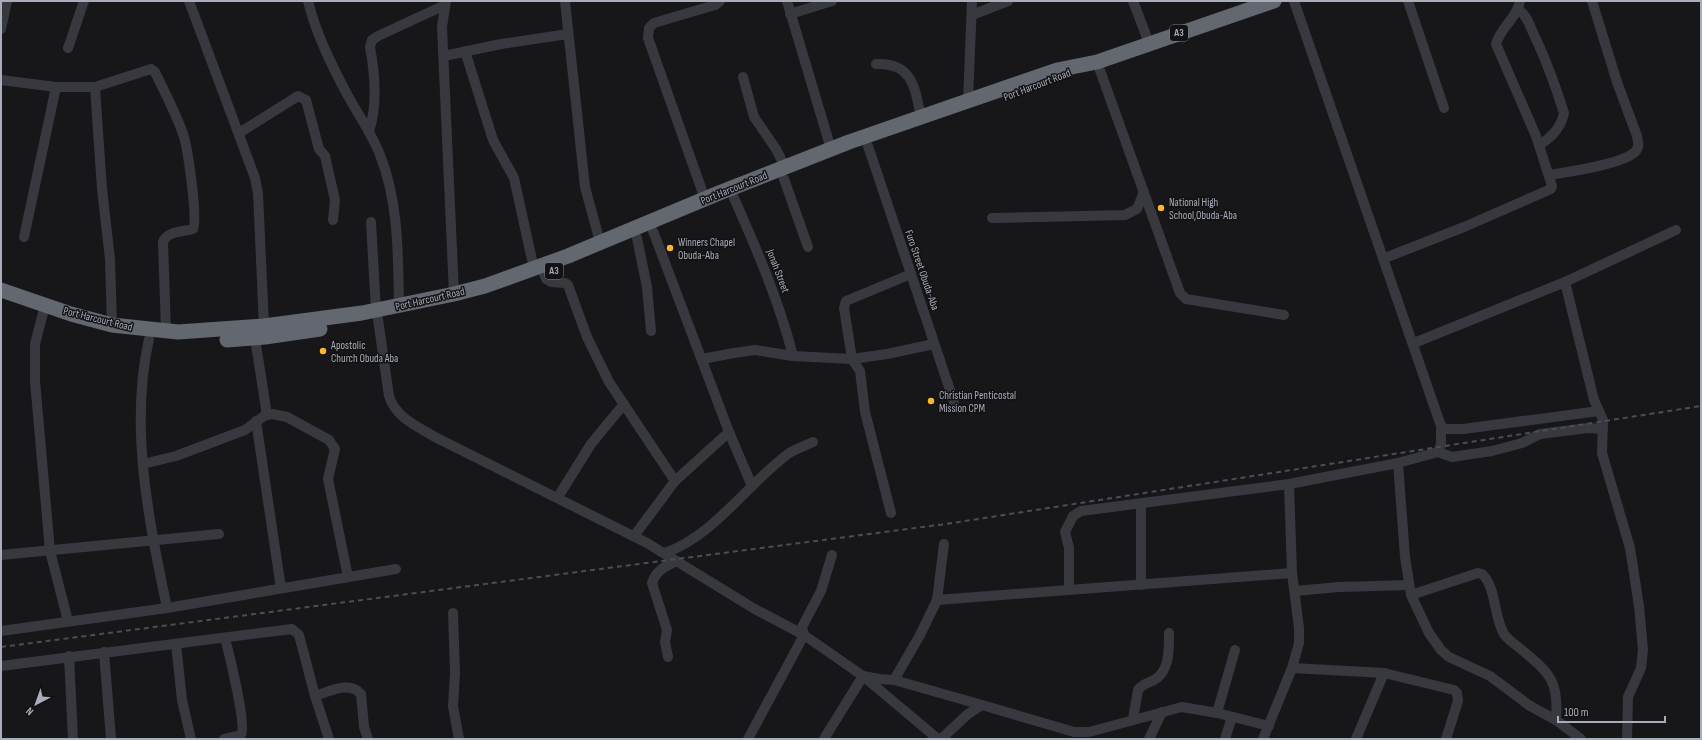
<svg xmlns="http://www.w3.org/2000/svg" width="1702" height="740" font-family="'Sofia Sans Condensed',sans-serif">
  <style>
    .lines { fill: none; stroke-linecap: round; stroke-linejoin: round }
    .minor { stroke: #38393e; stroke-width: 10 }
    .highway { stroke: #63676f; stroke-width: 15 }
    .rail { stroke: #4b4d53; stroke-width: 2; stroke-dasharray: 5 4; stroke-linecap: butt }
    .poi-dot { fill: #fab72e; stroke: #121214; stroke-width: 1.5 }
    .labels { text-anchor: middle; dominant-baseline: central; stroke-width: 3; stroke-linejoin: round; paint-order: stroke }
    .shield { fill: #121214; stroke: #7b7e88; stroke-width: 1 }
    .shield-label { font-size: 10px; font-weight: bold; fill: #a8adb9 }
    .street-label { font-size: 11px; fill: #a8adb9; stroke: #121214 }
    .poi-label { font-size: 11px; fill: #a8adb9; stroke: #121214; text-anchor: start }
  </style>
  <rect width="100%" height="100%" fill="#171719"/>
  <g class="lines">
    <g class="minor">
      <polyline points="189,1 255,178 258,193 264,326"/>
      <path d="M308,1C316,34 332,66 348,96C359,116 372,134 380,155C399,203 398,255 399,306"/>
      <polyline points="446,1 442,27 454,294"/>
      <polyline points="565,1 585,187 600,242"/>
      <polyline points="787,1 831,149"/>
      <polyline points="1133,1 1149,43"/>
      <polyline points="1294,1 1441,426 1441,444 1438,452 1398,463 1405,557 1411,595 1429,633 1441,650 1449,657 1490,676 1530,706 1556,720 1581,739"/>
      <polyline points="1408,1 1444,108"/>
      <path d="M1518,9C1528,17 1529,24 1534,35C1547,61 1555,85 1564,113C1561,128 1551,138 1539,145"/>
      <polyline points="790,14 832,1"/>
      <polyline points="972,15 1008,1"/>
      <polyline points="1,29 7,1"/>
      <polyline points="68,48 84,1"/>
      <polyline points="465,51 493,140 514,178 534,269"/>
      <polyline points="444,56 501,44 568,34"/>
      <polyline points="1097,62 1180,293 1186,299 1284,315"/>
      <path d="M876,64C913,62 915,89 921,117"/>
      <polyline points="743,77 754,117 776,149 785,167"/>
      <path d="M1,80L56,87H95L151,69L155,72C165,93 177,115 184,137C188,151 198,219 193,229C182,232 167,231 163,242L166,331"/>
      <polyline points="95,87 102,189 110,259 112,325"/>
      <polyline points="968,101 972,1"/>
      <path d="M369,131C378,105 375,74 370,47L372,40L378,36L445,5"/>
      <polyline points="239,133 298,96 306,100 319,149 325,156 335,200 333,220"/>
      <polyline points="868,146 954,402"/>
      <path d="M1549,175C1567,172 1625,164 1636,151C1640,146 1638,142 1637,136L1617,82L1592,1"/>
      <polyline points="784,179 808,247"/>
      <path d="M734,198C757,250 779,301 793,356"/>
      <polyline points="705,199 648,38 649,28 654,23 715,5 720,1"/>
      <polyline points="992,218 1125,215 1137,209 1144,192"/>
      <polyline points="371,222 376,311"/>
      <polyline points="653,231 729,432 752,486"/>
      <polyline points="24,237 56,87"/>
      <polyline points="637,238 647,287 651,331"/>
      <path d="M1385,258L1464,227L1551,189L1552,186L1536,136L1496,44C1500,28 1517,18 1520,1"/>
      <polyline points="544,274 546,279 551,282 565,283 568,285 587,337 609,382 675,481"/>
      <polyline points="1565,282 1594,400 1603,420 1602,453 1630,548 1639,606 1643,650 1641,668 1628,697 1627,739"/>
      <polyline points="43,313 35,344 35,381 50,551 68,621"/>
      <path d="M378,319L389,396C396,418 417,426 435,437L647,543L753,608L804,635L863,676L938,739"/>
      <polyline points="255,338 267,415"/>
      <path d="M149,339C129,427 149,521 167,608"/>
      <polyline points="1414,343 1565,282 1676,230"/>
      <polyline points="702,359 734,353 755,350 793,356 852,359 887,354 934,344"/>
      <polyline points="256,421 281,588"/>
      <polyline points="1441,426 1445,429 1463,429 1599,411"/>
      <polyline points="1438,452 1452,457 1492,451 1522,443 1540,434 1588,428 1603,429"/>
      <polyline points="143,464 176,456 245,430 264,416 272,414 287,417 329,440 335,449 328,479 348,577"/>
      <polyline points="1289,484 1292,573 1299,628 1299,643 1292,668"/>
      <polyline points="558,497 591,444 624,404"/>
      <polyline points="1141,504 1141,585"/>
      <polyline points="891,513 865,412 860,371 852,359 844,308 846,301 911,274"/>
      <polyline points="634,536 675,481 729,432"/>
      <path d="M665,553C715,535 746,485 788,454C795,449 805,446 813,442"/>
      <polyline points="1,555 219,534"/>
      <polyline points="1069,590 1069,548 1065,532 1073,516 1081,511 1289,484 1398,463"/>
      <polyline points="1295,591 1339,587 1409,585"/>
      <path d="M1411,595L1478,573L1482,574C1496,586 1494,618 1504,634C1508,640 1516,645 1522,650C1551,674 1559,682 1556,720"/>
      <polyline points="937,600 1292,573"/>
      <polyline points="453,613 455,673 453,706 459,739"/>
      <polyline points="1,631 167,608 396,569"/>
      <polyline points="176,644 182,700 191,739"/>
      <polyline points="104,652 111,739"/>
      <polyline points="69,656 73,739"/>
      <path d="M668,657L665,642L667,630L652,583C656,570 666,566 677,561"/>
      <polyline points="1,666 292,629 299,635 315,696 329,739"/>
      <polyline points="894,680 920,635 937,600 944,544"/>
      <path d="M315,696C328,692 350,680 361,694L364,727L368,739"/>
      <polyline points="1217,713 1235,650"/>
      <path d="M1133,719L1138,690C1142,684 1148,683 1154,680C1170,671 1169,649 1169,633"/>
      <path d="M224,739L241,735C247,726 229,653 225,638"/>
      <polyline points="748,739 804,635 802,627 821,591 832,555"/>
      <polyline points="824,739 863,676 879,679 894,680 982,705"/>
      <polyline points="941,739 968,714 982,705 1074,732 1089,732 1182,707 1217,713 1269,726"/>
      <polyline points="1149,739 1162,712"/>
      <polyline points="1225,739 1232,717"/>
      <polyline points="1263,739 1292,668 1384,673 1454,690 1457,693 1458,701 1446,739"/>
      <polyline points="1356,739 1384,673"/>
    </g>
    <g class="highway">
      <polyline points="1,290 71,314 112,325 178,332 264,326 362,313 454,294 485,286 568,256 719,193 849,142 1057,70 1097,62 1274,1"/>
      <polyline points="227,340 265,337 320,329"/>
    </g>
    <polyline class="rail" points="1,647 946,524 1701,406"/>
  </g>
  <g class="poi-dot">
    <circle cx="1161" cy="208" r="4"/>
    <circle cx="670" cy="248" r="4"/>
    <circle cx="323" cy="351" r="4"/>
    <circle cx="931" cy="401" r="4"/>
  </g>
  <g class="labels">
    <g class="shield">
      <rect x="1170" y="25" width="18" height="16" rx="3"/>
      <rect x="545" y="263" width="18" height="16" rx="3"/>
    </g>
    <g class="shield-label">
      <text x="1179" y="33">A3</text>
      <text x="554" y="271">A3</text>
    </g>
    <g class="street-label">
      <text transform="translate(1037 85) rotate(-21)">Port Harcourt Road</text>
      <text transform="translate(734 188) rotate(-22)">Port Harcourt Road</text>
      <text transform="translate(922 270) rotate(71)">Furo Street Obuda-Aba</text>
      <text transform="translate(778 271) rotate(69)">Jonah Street</text>
      <text transform="translate(430 299) rotate(-13)">Port Harcourt Road</text>
      <text transform="translate(98 319) rotate(14)">Port Harcourt Road</text>
    </g>
    <g class="poi-label">
      <text x="1169" y="202">National High<tspan x="1169" dy="13">School,Obuda-Aba</tspan></text>
      <text x="678" y="242">Winners Chapel<tspan x="678" dy="13">Obuda-Aba</tspan></text>
      <text x="331" y="345">Apostolic<tspan x="331" dy="13">Church Obuda Aba</tspan></text>
      <text x="939" y="395">Christian Penticostal<tspan x="939" dy="13">Mission CPM</tspan></text>
    </g>
  </g>
  <rect width="1702" height="740" fill="none" stroke="#a8adb9" stroke-width="4"/>
  <g transform="translate(36 704) rotate(221)" stroke="#121214" stroke-width="3" paint-order="stroke">
  <path d="M0-3L7 15L0 10L-7 15Z" fill="#a8adb9"/>
  <text y="-6" font-size="11" font-weight="bold" text-anchor="middle" fill="#a8adb9">N</text>
  </g>
  <path d="M1558 716v6h107v-6" fill="none" stroke="#a8adb9" stroke-width="2"/>
  <text x="1564" y="716" font-size="12" fill="#a8adb9" stroke="#121214" stroke-width="3" paint-order="stroke">100 m</text>
</svg>
